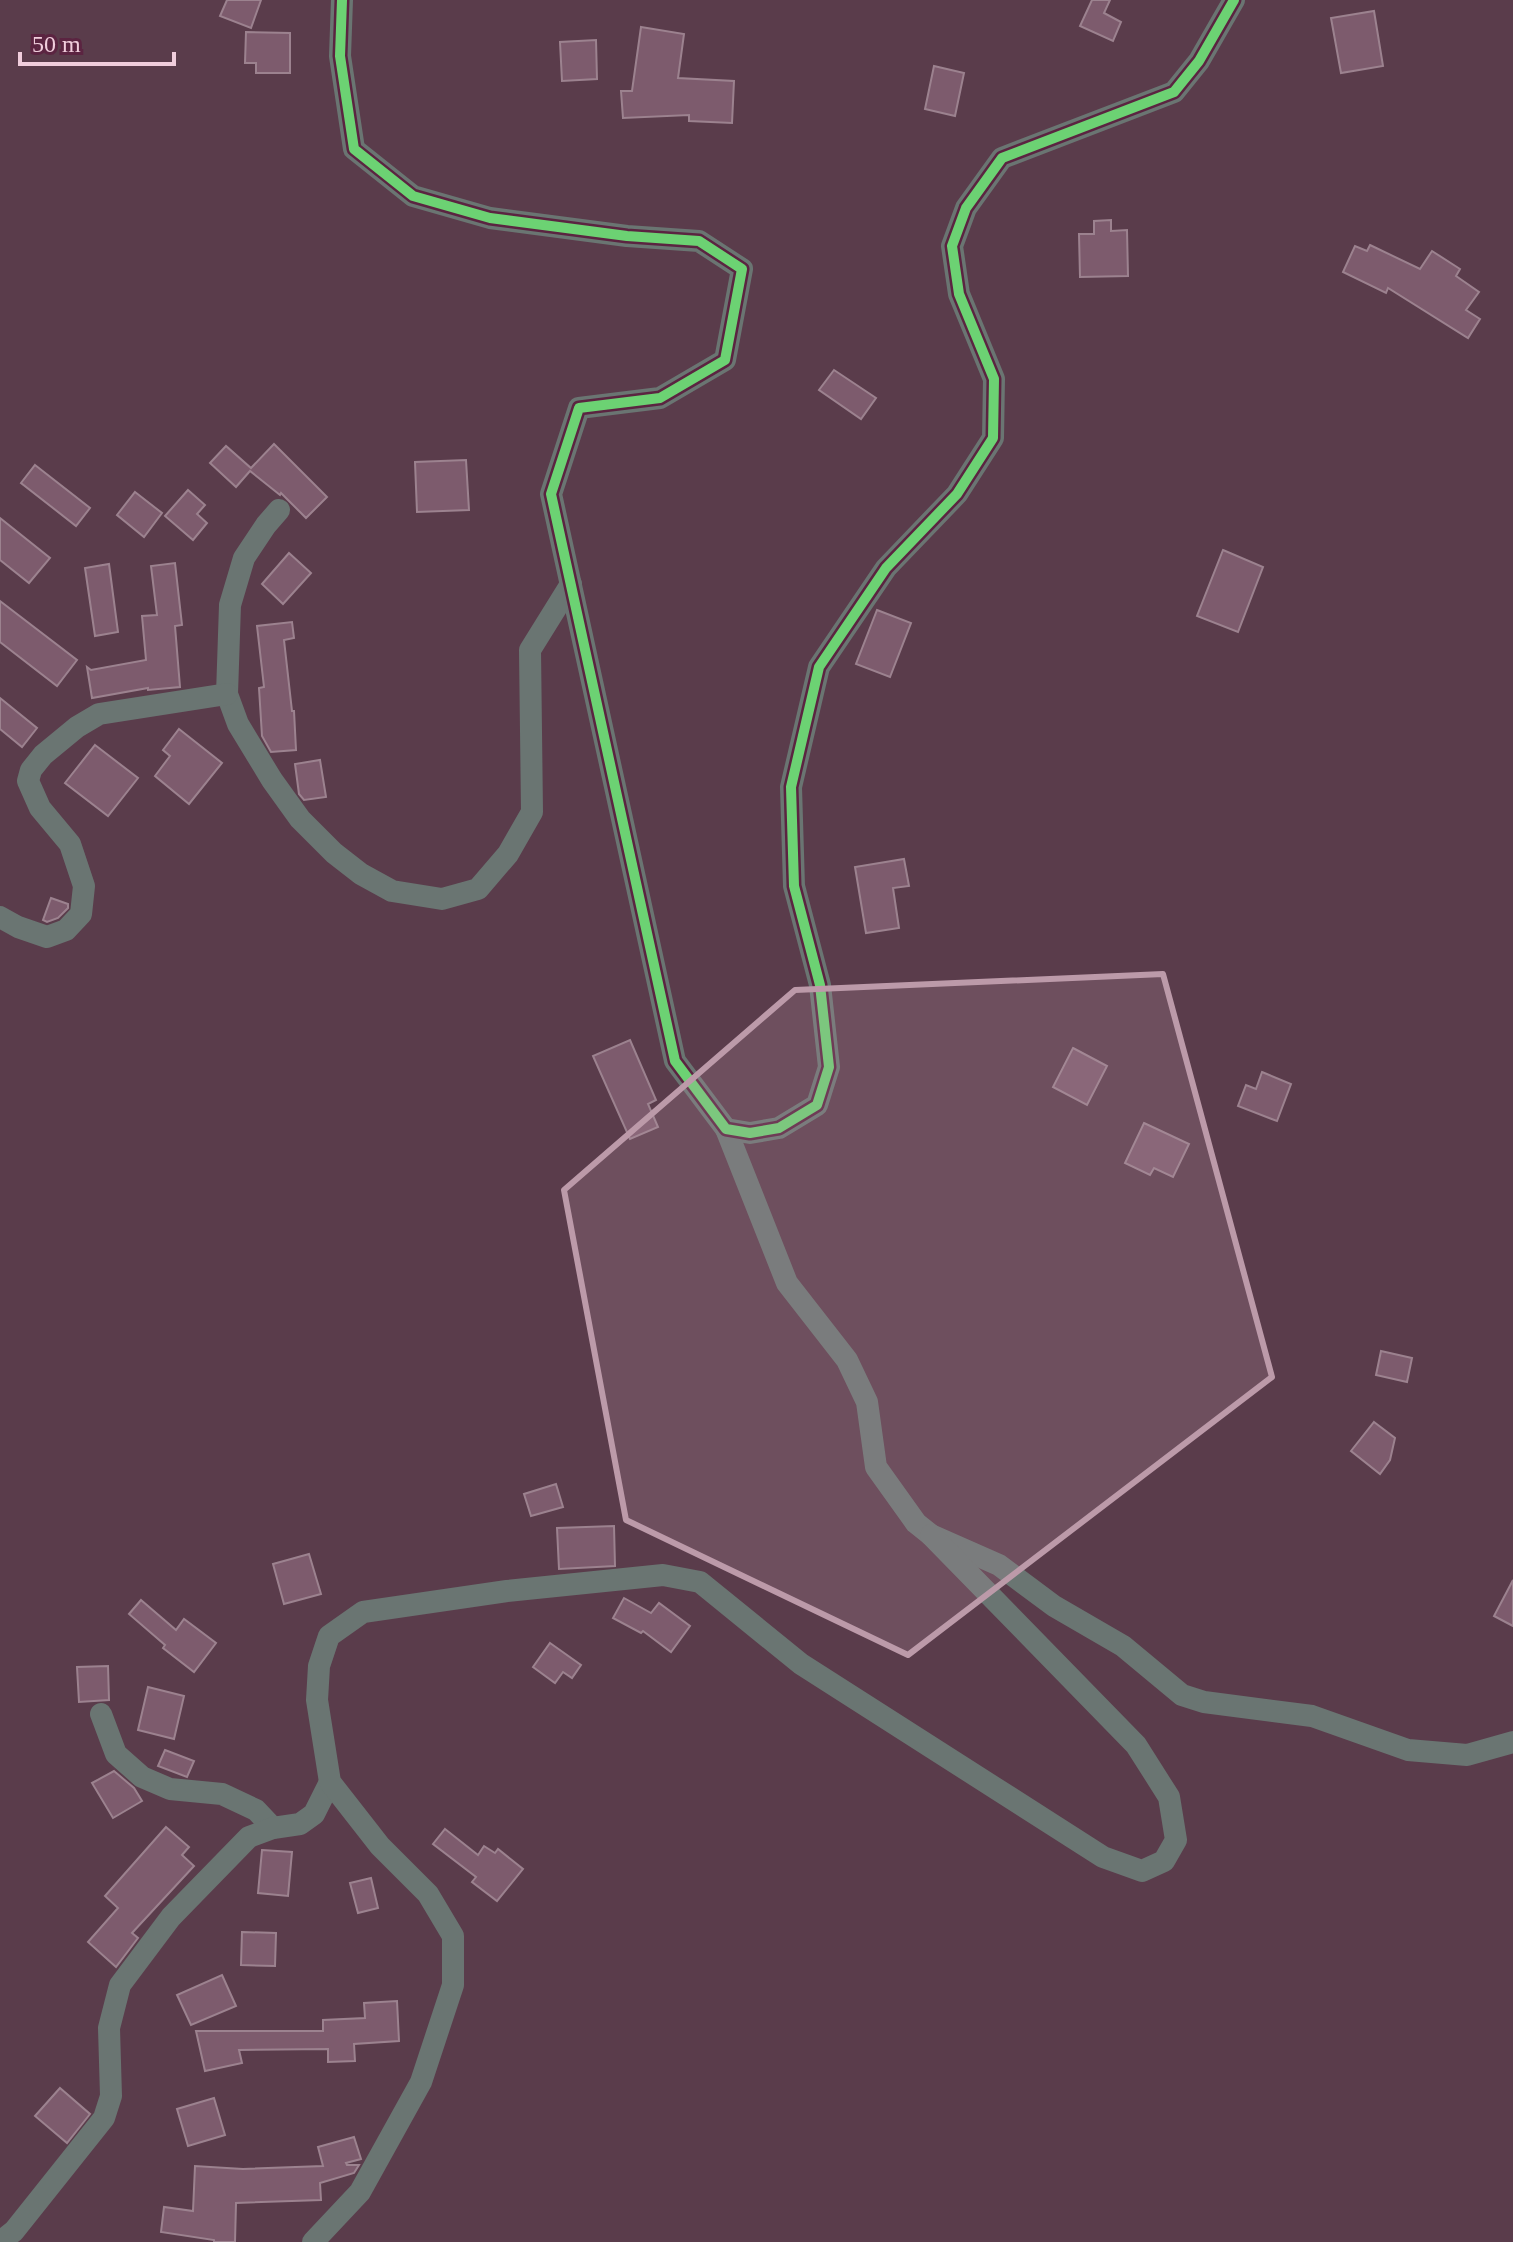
<svg xmlns="http://www.w3.org/2000/svg" width="1513" height="2242" font-family="Georgia,serif">
  <style>
    .building { fill: #7d5b6d; stroke: #9c828f; stroke-width: 2 }
    .lines { fill: none; stroke-linecap: round; stroke-linejoin: round }
    .minor { stroke: #6a7572; stroke-width: 22 }
    .cycleway-casing { stroke: #5b2441; stroke-width: 15 }
    .cycleway { stroke: #6cd273; stroke-width: 10 }
    .marked { fill: #bc9aa9; fill-opacity: 0.2; stroke: #bc9aa9; stroke-width: 6; stroke-linejoin: round }
  </style>
  <rect width="100%" height="100%" fill="#5a3c4b"/>
  <g class="building">
    <polygon points="227,0 261,0 251,28 220,16"/>
    <polygon points="1092,0 1110,0 1104,13 1121,22 1113,41 1080,26"/>
    <polygon points="1374,11 1383,66 1341,73 1331,18"/>
    <polygon points="641,27 684,34 678,78 734,81 732,123 689,121 689,115 623,118 621,91 632,91"/>
    <polygon points="246,32 290,33 290,73 256,73 256,63 245,63"/>
    <polygon points="596,40 597,79 562,81 560,42"/>
    <polygon points="934,66 964,73 955,116 925,109"/>
    <polygon points="1111,220 1111,231 1127,230 1128,276 1080,277 1079,234 1094,234 1094,221"/>
    <polygon points="1370,245 1420,269 1432,251 1460,269 1456,276 1479,292 1466,310 1480,319 1468,338 1388,288 1386,293 1343,272 1355,246 1367,251"/>
    <polygon points="834,370 876,398 861,419 819,390"/>
    <polygon points="274,444 327,497 306,518 281,493 280,495 250,471 236,487 210,463 226,446 251,468"/>
    <polygon points="466,460 469,510 417,512 415,462"/>
    <polygon points="35,465 90,508 76,526 21,483"/>
    <polygon points="188,490 205,505 197,514 207,523 193,540 165,516"/>
    <polygon points="135,492 162,513 144,537 117,515"/>
    <polygon points="0,518 50,558 29,583 0,560"/>
    <polygon points="1223,550 1263,567 1238,632 1197,616"/>
    <polygon points="289,553 311,573 283,604 262,584"/>
    <polygon points="175,563 182,625 175,626 180,687 148,690 148,688 92,698 87,667 91,670 146,660 142,616 157,615 151,566"/>
    <polygon points="109,564 118,632 95,636 85,568"/>
    <polygon points="0,601 77,660 57,686 0,642"/>
    <polygon points="877,610 911,623 890,677 856,664"/>
    <polygon points="292,622 294,638 284,640 292,711 294,711 296,750 271,752 262,736 259,688 264,687 257,626"/>
    <polygon points="0,698 37,728 22,747 0,729"/>
    <polygon points="179,729 222,763 189,804 155,776 170,756 163,750"/>
    <polygon points="95,745 138,778 108,816 65,783"/>
    <polygon points="320,760 326,797 304,800 299,794 295,764"/>
    <polygon points="904,859 909,886 893,888 899,928 866,933 855,867"/>
    <polygon points="51,898 68,904 68,908 58,918 47,922 43,920"/>
    <polygon points="630,1040 656,1100 648,1104 658,1127 630,1139 593,1056"/>
    <polygon points="1073,1048 1107,1066 1087,1105 1053,1087"/>
    <polygon points="1262,1072 1291,1084 1277,1121 1238,1106 1246,1085 1256,1089"/>
    <polygon points="1144,1123 1189,1144 1173,1177 1154,1168 1150,1175 1125,1163"/>
    <polygon points="1381,1351 1412,1358 1407,1382 1376,1375"/>
    <polygon points="1374,1422 1395,1438 1390,1460 1380,1474 1351,1451"/>
    <polygon points="556,1484 563,1507 531,1516 524,1494"/>
    <polygon points="614,1526 615,1566 559,1569 557,1528"/>
    <polygon points="309,1554 321,1594 284,1604 273,1564"/>
    <polygon points="1513,1580 1513,1626 1494,1616"/>
    <polygon points="624,1598 651,1613 659,1603 690,1626 671,1652 643,1631 641,1633 613,1618"/>
    <polygon points="141,1600 176,1630 184,1619 216,1643 194,1672 163,1648 165,1645 129,1614"/>
    <polygon points="550,1643 581,1665 572,1678 563,1672 555,1683 533,1667"/>
    <polygon points="108,1666 109,1700 79,1702 77,1667"/>
    <polygon points="148,1687 184,1696 174,1739 138,1730"/>
    <polygon points="165,1750 194,1761 187,1777 158,1766"/>
    <polygon points="114,1771 134,1788 142,1801 113,1818 92,1783"/>
    <polygon points="166,1827 189,1847 182,1855 194,1866 132,1933 138,1938 116,1967 88,1942 118,1908 105,1896"/>
    <polygon points="445,1829 478,1855 484,1846 495,1853 498,1849 523,1869 497,1901 472,1882 476,1877 433,1844"/>
    <polygon points="262,1850 292,1852 288,1896 258,1893"/>
    <polygon points="371,1878 378,1908 358,1913 350,1883"/>
    <polygon points="242,1932 276,1933 275,1966 241,1965"/>
    <polygon points="222,1975 236,2006 191,2025 177,1995"/>
    <polygon points="397,2001 399,2041 354,2044 355,2061 328,2062 328,2049 239,2050 242,2063 205,2071 196,2031 323,2031 323,2020 365,2018 364,2003"/>
    <polygon points="60,2088 90,2114 67,2143 35,2116"/>
    <polygon points="214,2098 225,2135 188,2146 177,2109"/>
    <polygon points="354,2137 361,2159 346,2163 347,2165 359,2165 354,2173 320,2183 321,2200 236,2203 235,2242 214,2242 214,2240 161,2232 164,2207 193,2211 195,2166 243,2169 323,2166 318,2147"/>
  </g>
  <g class="lines">
    <g class="minor">
      <polyline points="342,0 340,56 354,149 413,196 490,218 627,236 699,241 742,269 725,360 660,398 579,408 551,494 675,1061 726,1129 750,1133 779,1128 817,1105 829,1067 820,985 794,886 791,787 819,667 886,568 957,494 993,438 994,379 959,294 952,246 966,208 1002,158 1174,92 1199,61 1234,0"/>
      <polyline points="279,510 266,525 244,558 230,605 227,694 238,724 272,780 300,819 334,853 361,874 392,891 442,899 478,889 508,854 532,812 530,650 571,584"/>
      <polyline points="0,917 18,927 47,937 66,930 81,914 84,886 70,844 40,808 28,781 31,770 43,755 77,727 99,714 227,694"/>
      <polyline points="726,1129 787,1283 847,1360 867,1402 876,1467 916,1523 931,1535 999,1565 1054,1606 1123,1646 1182,1695 1204,1702 1312,1716 1408,1750 1467,1755 1513,1742"/>
      <polyline points="101,1714 116,1754 142,1777 170,1789 222,1794 256,1810 273,1828"/>
      <polyline points="0,2242 14,2231 104,2118 111,2096 109,2028 120,1985 171,1917 249,1837 273,1828 300,1824 314,1814 330,1782"/>
      <polyline points="313,2242 360,2192 421,2082 453,1985 453,1936 428,1894 380,1846 330,1782 317,1700 319,1666 329,1636 363,1612 507,1591 663,1575 700,1582 801,1664 1103,1857 1142,1871 1164,1861 1176,1840 1169,1797 1136,1745 931,1535"/>
    </g>
    <defs>
      <polyline id="cycleway" points="342,0 340,56 354,149 413,196 490,218 627,236 699,241 742,269 725,360 660,398 579,408 551,494 675,1061 726,1129 750,1133 779,1128 817,1105 829,1067 820,985 794,886 791,787 819,667 886,568 957,494 993,438 994,379 959,294 952,246 966,208 1002,158 1174,92 1199,61 1234,0"/>
    </defs>
    <use href="#cycleway" class="cycleway-casing"/>
    <use href="#cycleway" class="cycleway"/>
  </g>
  <path class="marked" d="M1163,974L1272,1377L908,1655L626,1520L564,1190L795,990Z"/>
  <path d="M20 52v12h154v-12" fill="none" stroke="#f0cddc" stroke-width="4"/>
  <text x="32" y="52" font-size="24" fill="#f0cddc" stroke="#5b2441" stroke-width="6" paint-order="stroke">50 m</text>
</svg>
